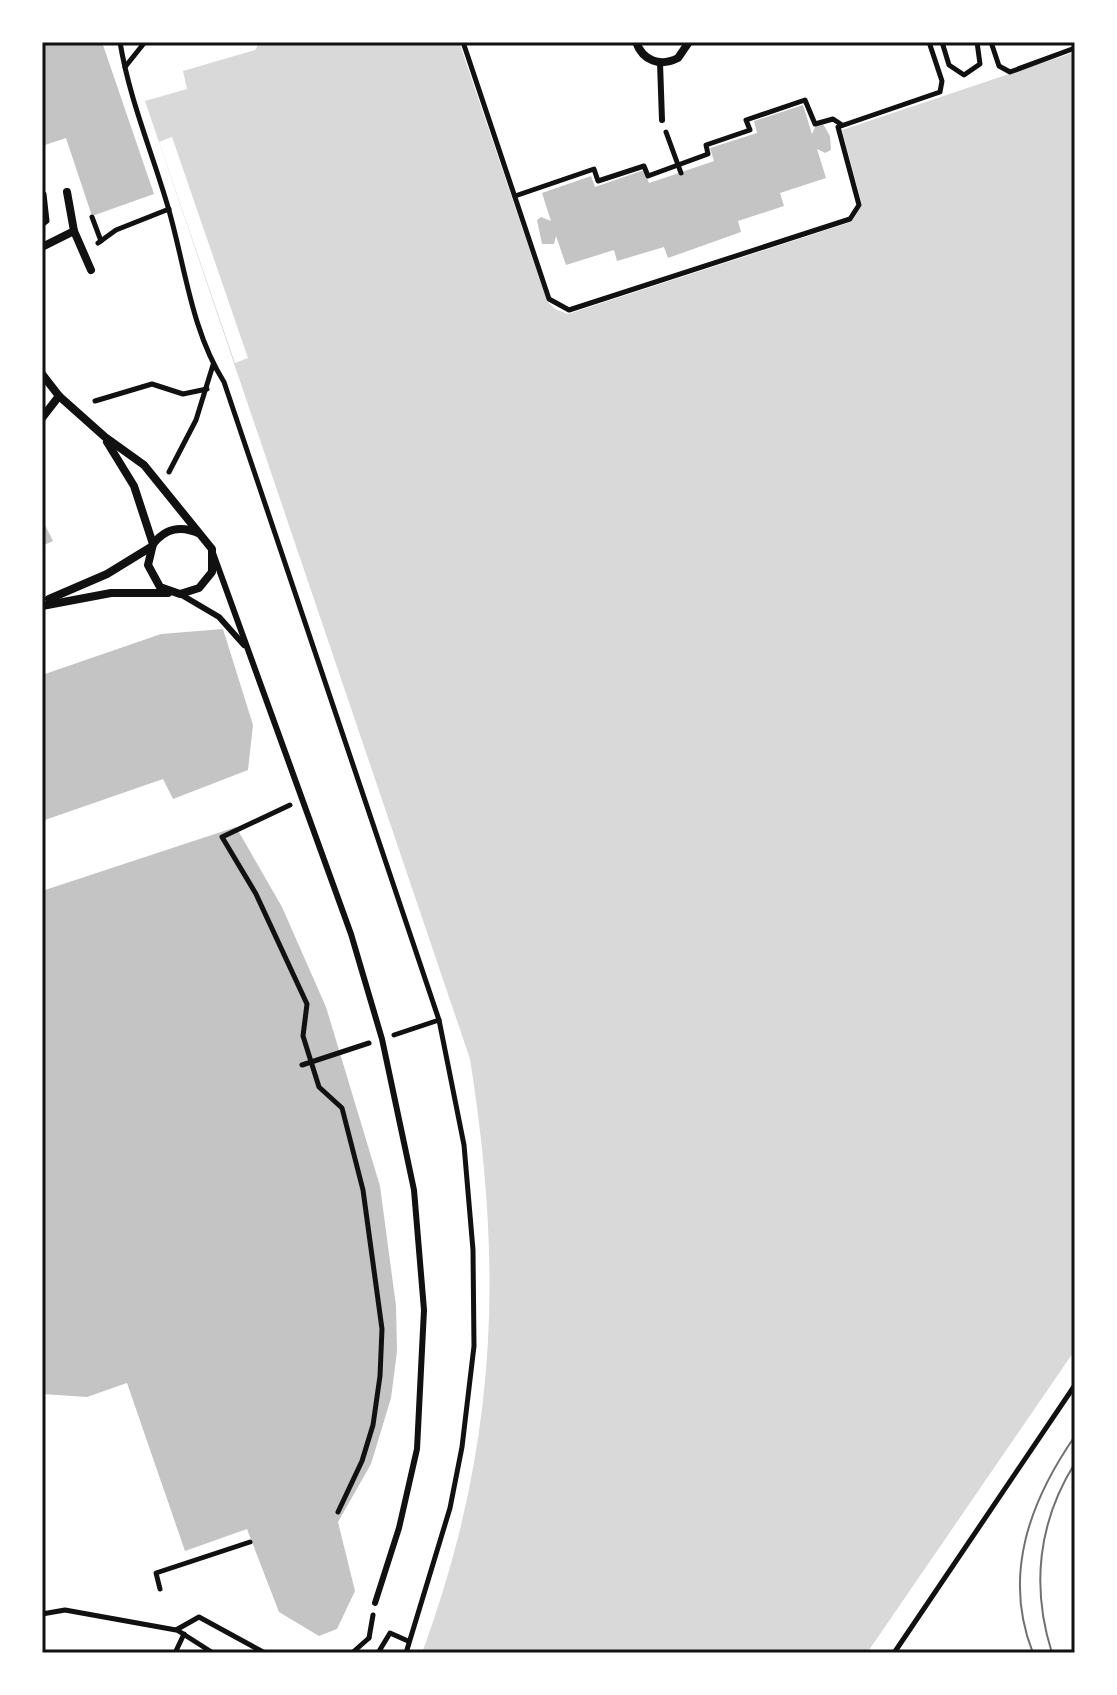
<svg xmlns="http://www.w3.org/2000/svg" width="1117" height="1695" font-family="'PT Sans Narrow',sans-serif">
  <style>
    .water { fill: #d9d9d9 }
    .pier { fill: #fff }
    .building { fill: #c4c4c4 }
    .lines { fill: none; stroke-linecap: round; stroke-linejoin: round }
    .path { stroke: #111; stroke-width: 5 }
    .service { stroke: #111; stroke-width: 6 }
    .minor { stroke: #111; stroke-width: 8 }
    .tram { stroke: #707070; stroke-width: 2 }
    .neatline { fill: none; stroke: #111; stroke-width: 3 }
  </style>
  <rect width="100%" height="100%" fill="#fff"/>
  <path class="water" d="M260,42H459L547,301L555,309L568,314L851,222L862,205L842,130L1075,52V1350L867,1653H422C497,1448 504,1273 470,1059L145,101L187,89L183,71L255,50Z"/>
  <polygon class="pier" points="172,137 248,358 235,363 159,142"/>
  <g class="building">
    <polygon points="42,42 102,42 154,194 92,216 66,138 42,146"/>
    <polygon points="803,105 812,134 816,125 823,124 830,136 831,150 825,153 817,149 826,178 780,193 784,206 738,221 741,232 668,258 664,247 617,261 614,250 566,265 556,236 554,244 542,244 537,220 541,217 551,221 542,193 591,176 595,187 644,170 649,183 667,177 714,161 710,148 757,133 754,121"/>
    <polygon points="42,519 53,541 42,546"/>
    <polygon points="223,629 253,725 248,770 173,799 163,779 42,821 42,675 161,634"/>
    <polygon points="236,827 282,907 326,1007 380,1186 396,1306 397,1351 391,1398 371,1464 338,1522 355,1591 337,1629 319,1636 279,1612 247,1529 185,1551 127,1383 87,1397 42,1394 42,891"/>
  </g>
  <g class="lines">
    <g class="path">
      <path d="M120,42C129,98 152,152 168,207C185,265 191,330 224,382L439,1020L464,1145L473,1250L474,1346L462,1447L450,1508L406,1653"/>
      <polyline points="463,42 549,299 569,310 850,219 859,205 838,127 940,92 942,81 929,42"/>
      <polyline points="942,42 949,65 964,75 980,64 977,42"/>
      <polyline points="991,42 999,66 1010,72 1075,48"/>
      <polyline points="125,67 145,42"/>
      <polyline points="666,132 681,173"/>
      <polyline points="515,196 594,169 598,181 644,166 648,176 708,154 706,145 750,130 746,120 805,100 815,124 833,119 842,125"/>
      <polyline points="92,217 101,241"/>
      <polyline points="43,224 47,221 44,194"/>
      <polyline points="98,243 116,230 169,209"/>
      <polyline points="95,401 152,384 183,394 207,389"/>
      <polyline points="169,472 196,420 213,365"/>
      <polyline points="290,805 222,837 256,894 307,1004 303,1036 319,1087 342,1108 363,1190 382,1329 380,1376 373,1425 362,1461 338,1512"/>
      <polyline points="394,1035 439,1020"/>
      <polyline points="302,1065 369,1043"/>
      <polyline points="160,1589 156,1573 250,1542"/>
      <polyline points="42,1614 65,1610 176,1630 199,1617 265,1653"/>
      <polyline points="177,1630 213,1653"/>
      <polyline points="369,1638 373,1615"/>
      <polyline points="175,1653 184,1634"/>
      <polyline points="352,1653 369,1638"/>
      <polyline points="378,1653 390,1633 408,1641"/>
      <polyline points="894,1653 1075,1385"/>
    </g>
    <g class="service">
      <polyline points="660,63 662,120"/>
      <polyline points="213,553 351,934 382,1039 414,1190 424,1310 417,1449 399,1528 375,1603"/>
      <polyline points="180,594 219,617 244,645"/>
    </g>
    <g class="minor">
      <path d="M636,42C643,61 660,67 678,58L689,42"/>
      <polyline points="74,231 91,270"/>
      <polyline points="42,247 74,231 67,192"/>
      <path d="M42,374L59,396L105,437L144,465L212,549V572L199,588L180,594L160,587L148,565L153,544C166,528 181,525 200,534"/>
      <polyline points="42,418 59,396"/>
      <polyline points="107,442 134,486 153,544"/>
      <polyline points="49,599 107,574 151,547"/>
      <polyline points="42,606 111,593 168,593"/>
    </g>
    <g class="tram">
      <path d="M1033,1653C1002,1575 1030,1501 1075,1436"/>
      <path d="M1052,1653C1031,1587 1038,1522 1075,1463"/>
    </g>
  </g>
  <rect width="1117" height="1695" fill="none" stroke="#ffffff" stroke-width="88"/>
  <rect x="44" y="44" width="1029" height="1607" class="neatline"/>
</svg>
